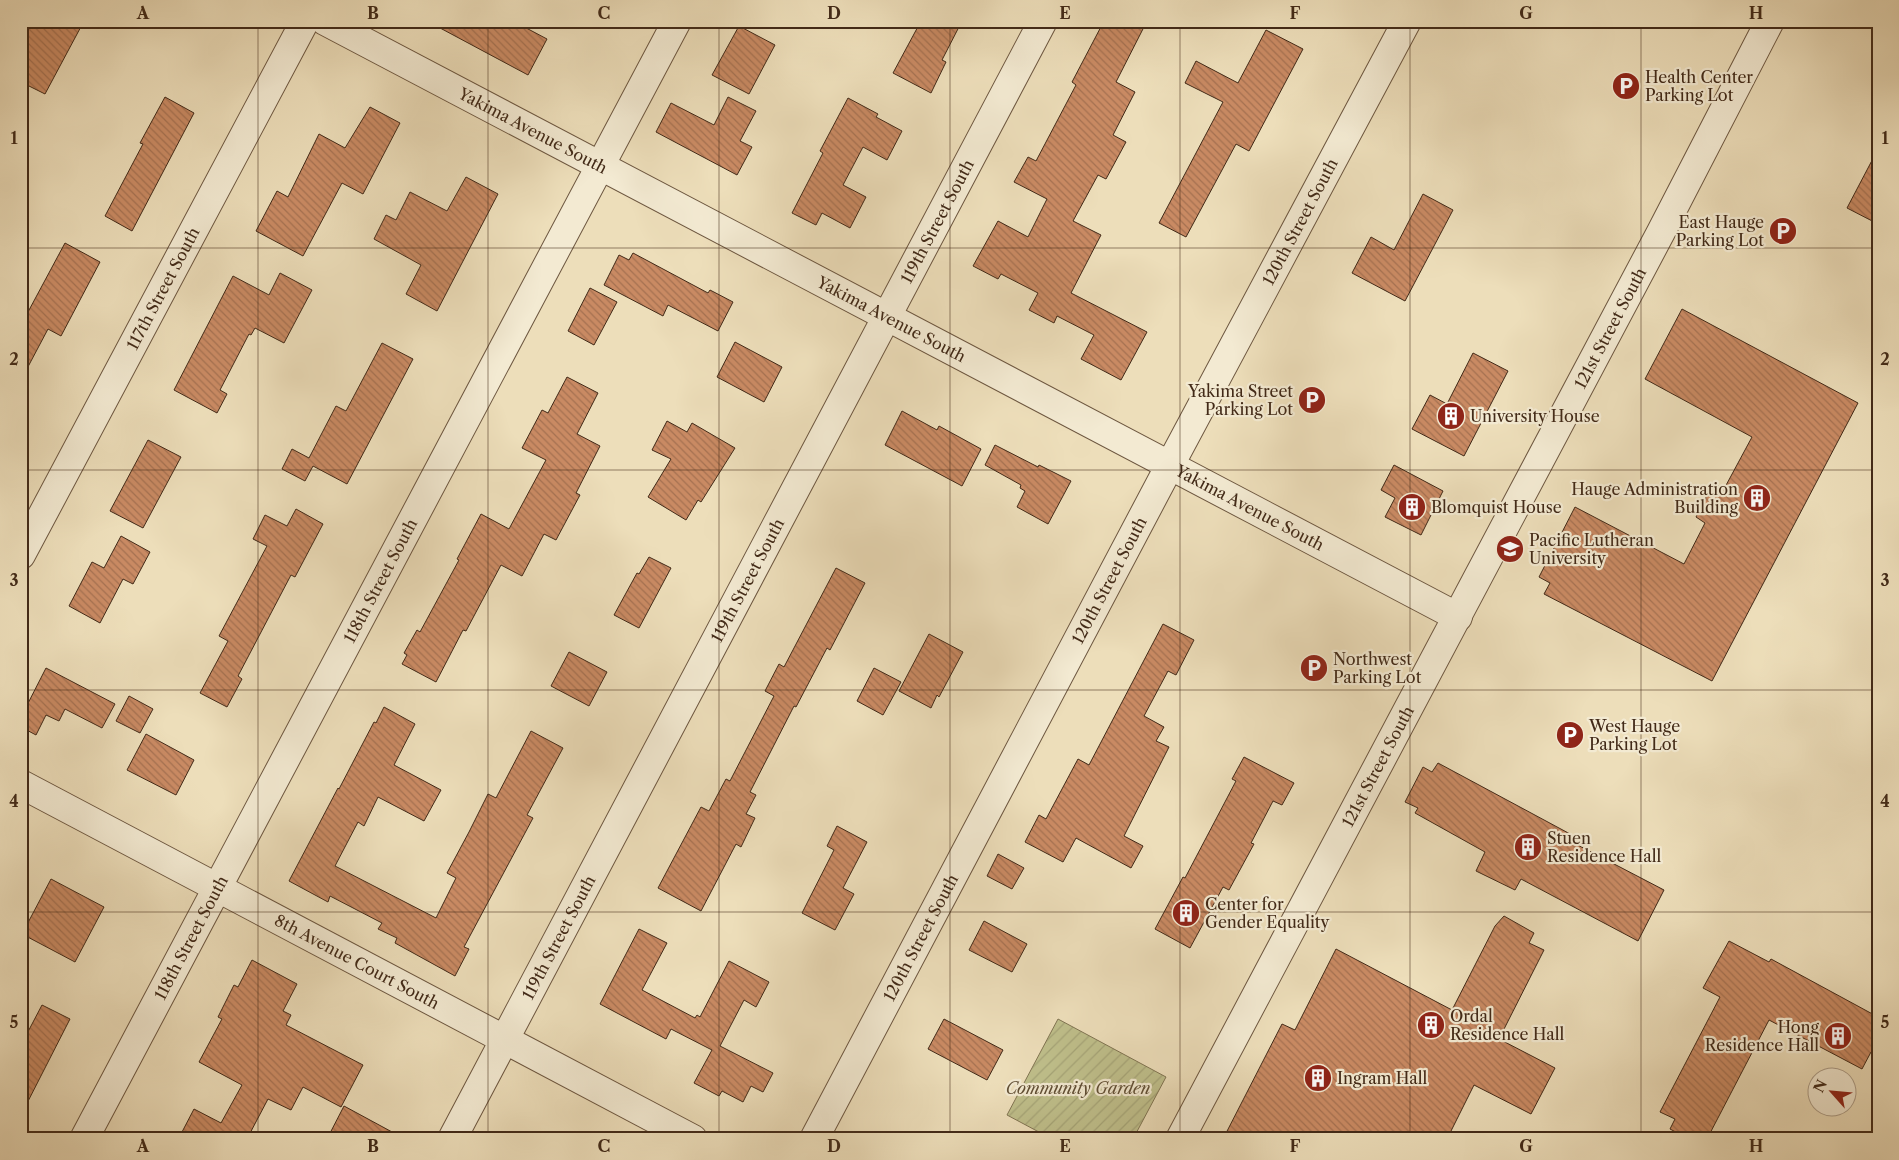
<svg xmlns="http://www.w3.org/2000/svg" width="1899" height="1160" font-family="'Libre Caslon Text',serif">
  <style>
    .garden { fill: url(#garden-furrows); stroke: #807452 }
    .building { fill: url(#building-back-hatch); stroke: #422a18 }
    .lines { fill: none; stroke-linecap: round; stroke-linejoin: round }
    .minor-casing { stroke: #6d5740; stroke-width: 30 }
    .tertiary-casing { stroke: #6d5740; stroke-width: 30 }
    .minor { stroke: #f3ead2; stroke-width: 28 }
    .tertiary { stroke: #f3ead2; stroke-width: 28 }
    .grid { fill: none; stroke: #422a18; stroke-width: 1; stroke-opacity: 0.55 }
    .labels { text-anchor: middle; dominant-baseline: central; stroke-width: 4.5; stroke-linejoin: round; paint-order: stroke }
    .poi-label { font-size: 16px; fill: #422a18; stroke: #f3ead2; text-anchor: start }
    .street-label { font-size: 16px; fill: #422a18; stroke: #f3ead2 }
    .park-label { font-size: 16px; font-style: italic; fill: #614f35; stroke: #f3ead2 }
    .neatline { fill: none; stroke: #422a18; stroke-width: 2 }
    .grid-label { font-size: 16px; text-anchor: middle; font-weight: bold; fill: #422a18 }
  </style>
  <defs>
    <pattern id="garden-furrows" width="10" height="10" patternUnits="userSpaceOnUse" patternTransform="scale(1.25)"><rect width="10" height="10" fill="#bfbf8b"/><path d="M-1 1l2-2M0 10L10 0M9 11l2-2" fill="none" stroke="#a5a477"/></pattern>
    <pattern id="building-back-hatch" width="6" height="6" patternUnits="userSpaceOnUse" patternTransform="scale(1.25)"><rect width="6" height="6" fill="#c98a63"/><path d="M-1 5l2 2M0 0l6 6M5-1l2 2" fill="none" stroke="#a57151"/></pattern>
  </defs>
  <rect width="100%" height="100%" fill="#eddeba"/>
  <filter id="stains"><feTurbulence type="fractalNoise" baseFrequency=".004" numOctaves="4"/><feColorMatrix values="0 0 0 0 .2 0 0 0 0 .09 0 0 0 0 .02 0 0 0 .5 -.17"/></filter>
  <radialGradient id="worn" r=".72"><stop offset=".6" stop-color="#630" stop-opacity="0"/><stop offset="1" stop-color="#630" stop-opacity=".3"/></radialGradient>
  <polygon class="garden" points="1058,1019 1166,1077 1133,1139 1052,1139 1007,1115"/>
  <g class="building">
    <polygon points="21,21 84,21 45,94 21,82"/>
    <polygon points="427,21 513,21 547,39 528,75"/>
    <polygon points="921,21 962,21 942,60 946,62 931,93 893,73"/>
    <polygon points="1104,21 1147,21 1116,82 1135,92 1113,135 1126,142 1106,179 1098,175 1073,221 1101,235 1071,293 1147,332 1121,380 1081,359 1094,335 1057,316 1054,323 1029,310 1038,293 1001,274 998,279 973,266 998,221 1028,237 1047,199 1014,182 1028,157 1036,161 1076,85 1072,82"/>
    <polygon points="739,26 775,45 749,94 712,75"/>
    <polygon points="1266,30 1303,49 1249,151 1236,144 1186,237 1159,223 1223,102 1185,83 1196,61 1238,83"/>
    <polygon points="165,97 194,113 132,231 105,216 143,144 140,143"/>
    <polygon points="728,97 756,111 740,141 752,147 737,175 656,132 671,103 714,125"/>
    <polygon points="848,98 878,114 876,117 902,131 887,160 863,147 843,185 866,197 850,228 822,213 816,225 792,213 823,153 820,151"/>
    <polygon points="370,107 400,123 363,194 342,183 303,256 256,231 277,191 288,197 319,134 345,148"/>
    <polygon points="1878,149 1878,224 1847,208"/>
    <polygon points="466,177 498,194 437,311 406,294 421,265 374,239 386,215 396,220 410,192 447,211"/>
    <polygon points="1423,194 1453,210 1405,301 1352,273 1371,237 1394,250"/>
    <polygon points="65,243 100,262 61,336 48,329 21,380 21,325"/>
    <polygon points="633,253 708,293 710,290 733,302 718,331 668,305 663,316 604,285 619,255 629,260"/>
    <polygon points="280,273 312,290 284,343 255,328 251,335 249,334 220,390 227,394 217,413 174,390 233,276 269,295"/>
    <polygon points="590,288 617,302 594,345 568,331"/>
    <polygon points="1682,309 1858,403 1712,681 1544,594 1550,583 1539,577 1575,507 1684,564 1705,523 1696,517 1713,483 1724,489 1752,437 1645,379"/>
    <polygon points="735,342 782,367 764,402 717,377"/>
    <polygon points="382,343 413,359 347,484 313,466 305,481 282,469 292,449 309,458 336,406 346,411"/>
    <polygon points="1473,353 1508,371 1464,456 1412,429 1430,395 1447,404"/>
    <polygon points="567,377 598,393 577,434 600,446 576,493 580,495 556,540 544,534 522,576 501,565 466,631 463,630 436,682 402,664 407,655 404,653 417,630 420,632 459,560 457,559 481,514 509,529 546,460 522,448 542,410 548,413"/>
    <polygon points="902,411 937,430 939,426 981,449 962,486 885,445"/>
    <polygon points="667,421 687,432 692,423 735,448 701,502 698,500 686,520 648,497 671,459 652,450"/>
    <polygon points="148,440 181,457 143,528 110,511"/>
    <polygon points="995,445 1038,467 1039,465 1071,481 1048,524 1017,507 1025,491 1020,488 1021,485 985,465"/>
    <polygon points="1394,465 1443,491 1421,535 1385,517 1395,498 1381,490"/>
    <polygon points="296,509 323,524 295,577 291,575 238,676 242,679 227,707 200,693 228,641 219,636 267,546 253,539 265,515 287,526"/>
    <polygon points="121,536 150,552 133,584 123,579 100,623 69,606 92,562 104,568"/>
    <polygon points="649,557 671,568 639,628 614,615 637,573 639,574"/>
    <polygon points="836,568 865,583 830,650 827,648 796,707 794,706 750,792 756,795 746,814 755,818 741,847 736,844 701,911 658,888 701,807 709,811 726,779 730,781 774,696 765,691 779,664 784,667"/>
    <polygon points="1163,624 1194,640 1176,675 1168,671 1144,716 1164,727 1156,741 1169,747 1124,836 1143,846 1131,868 1076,838 1063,862 1025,842 1039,815 1046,819 1078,759 1089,765"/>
    <polygon points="929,634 963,652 939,697 937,695 931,708 899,691"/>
    <polygon points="569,652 607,672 589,706 551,686"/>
    <polygon points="46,668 115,704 102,728 65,709 59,721 46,715 36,735 21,727 21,717"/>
    <polygon points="874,668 901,682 883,715 857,701"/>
    <polygon points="129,696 153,709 140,733 116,721"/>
    <polygon points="384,707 415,724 394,765 441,790 424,821 378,797 364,826 358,822 335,866 436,918 456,878 447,873 469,832 488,794 496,798 531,731 563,748 527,815 533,818 464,947 469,949 455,976 395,943 397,938 378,929 382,923 330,896 328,902 289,881 338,788 339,789 374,722 376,723"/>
    <polygon points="146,734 194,760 176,795 127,770"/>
    <polygon points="1244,757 1294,783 1282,805 1273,801 1251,843 1254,844 1229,890 1223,887 1190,948 1155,929 1183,877 1185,878 1236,781 1232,779"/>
    <polygon points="1438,763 1572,835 1570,841 1664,890 1638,941 1521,879 1515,890 1476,871 1485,852 1415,813 1418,808 1405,802 1423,767 1432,772"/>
    <polygon points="837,826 867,842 843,888 854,894 835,930 802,913 834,850 827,846"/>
    <polygon points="998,854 1024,868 1012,889 987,876"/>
    <polygon points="51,879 104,907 75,962 22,934"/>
    <polygon points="1504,916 1534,933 1529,943 1544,950 1499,1039 1555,1068 1531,1114 1474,1085 1447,1139 1223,1139 1282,1024 1295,1030 1336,949 1452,1010 1495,926"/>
    <polygon points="984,921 1027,944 1012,972 969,950"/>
    <polygon points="639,929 667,943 642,990 695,1018 697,1015 700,1017 729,961 769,982 756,1007 744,1000 720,1046 773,1073 763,1092 751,1086 743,1102 722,1091 719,1096 694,1083 712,1050 671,1029 666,1039 600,1004"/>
    <polygon points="1729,941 1769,962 1771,959 1878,1017 1878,1056 1871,1052 1862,1069 1769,1020 1707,1139 1689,1139 1670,1129 1675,1119 1660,1112 1720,997 1703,988"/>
    <polygon points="252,960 297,984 283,1011 291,1015 286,1025 363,1065 341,1107 303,1087 291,1110 268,1099 248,1137 251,1139 195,1139 182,1132 194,1109 221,1123 242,1085 199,1062 222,1019 218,1017 234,985 238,987"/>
    <polygon points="42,1005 70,1019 21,1115 21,1045"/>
    <polygon points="944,1019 1003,1050 987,1080 928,1049"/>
    <polygon points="344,1106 405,1139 327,1139"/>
  </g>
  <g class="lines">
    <defs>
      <g id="minor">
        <path id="s1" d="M325,21L1458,617"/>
        <path id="s2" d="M21,555L305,21"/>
        <path id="s3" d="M21,784L693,1139"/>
        <path id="s4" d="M84,1139L677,21"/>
        <path id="s5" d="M452,1139L1043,21"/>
        <path id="s6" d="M814,1139L1170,465L1407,21"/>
      </g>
      <g id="tertiary">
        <path id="s7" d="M1180,1139L1661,232L1770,21"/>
      </g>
    </defs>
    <use href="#minor" class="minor-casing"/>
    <use href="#tertiary" class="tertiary-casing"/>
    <use href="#minor" class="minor"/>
    <use href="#tertiary" class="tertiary"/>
  </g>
  <path class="grid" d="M258,21V1139M488,21V1139M719,21V1139M950,21V1139M1180,21V1139M1410,21V1139M1641,21V1139M21,248H1878M21,470H1878M21,690H1878M21,912H1878"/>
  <defs>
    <symbol id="parking-disc" viewBox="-11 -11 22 22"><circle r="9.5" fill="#8f2418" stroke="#f3ead2"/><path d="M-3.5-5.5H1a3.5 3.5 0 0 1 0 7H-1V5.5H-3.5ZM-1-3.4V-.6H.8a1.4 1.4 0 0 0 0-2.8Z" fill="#fff"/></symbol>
    <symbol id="building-disc" viewBox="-11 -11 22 22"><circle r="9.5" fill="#8f2418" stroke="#f3ead2"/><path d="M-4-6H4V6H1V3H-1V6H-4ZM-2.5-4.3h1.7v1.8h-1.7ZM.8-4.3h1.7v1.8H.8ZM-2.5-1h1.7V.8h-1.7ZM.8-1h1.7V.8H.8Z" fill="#fff"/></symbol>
    <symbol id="university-disc" viewBox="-11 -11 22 22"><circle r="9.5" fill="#8f2418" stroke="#f3ead2"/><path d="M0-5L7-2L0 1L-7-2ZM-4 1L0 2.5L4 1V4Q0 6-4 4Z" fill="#fff"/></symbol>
  </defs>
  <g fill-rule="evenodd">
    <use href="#parking-disc" x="1610" y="70" width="32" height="32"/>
    <use href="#parking-disc" x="1767" y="215" width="32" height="32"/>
    <use href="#parking-disc" x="1296" y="384" width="32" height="32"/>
    <use href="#building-disc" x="1435" y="400" width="32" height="32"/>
    <use href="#building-disc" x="1741" y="482" width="32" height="32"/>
    <use href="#building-disc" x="1396" y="491" width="32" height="32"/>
    <use href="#university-disc" x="1494" y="533" width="32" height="32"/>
    <use href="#parking-disc" x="1298" y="652" width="32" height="32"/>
    <use href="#parking-disc" x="1554" y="719" width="32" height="32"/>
    <use href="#building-disc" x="1512" y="831" width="32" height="32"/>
    <use href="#building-disc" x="1170" y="897" width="32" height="32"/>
    <use href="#building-disc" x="1415" y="1009" width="32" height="32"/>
    <use href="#building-disc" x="1822" y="1020" width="32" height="32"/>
    <use href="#building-disc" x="1302" y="1062" width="32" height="32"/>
  </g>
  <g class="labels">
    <g class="poi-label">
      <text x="1645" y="77">Health Center<tspan x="1645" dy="18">Parking Lot</tspan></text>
      <text x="1764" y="222" text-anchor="end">East Hauge<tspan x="1764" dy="18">Parking Lot</tspan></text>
      <text x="1293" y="391" text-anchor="end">Yakima Street<tspan x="1293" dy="18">Parking Lot</tspan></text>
      <text x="1470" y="416">University House</text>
      <text x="1738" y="489" text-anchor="end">Hauge Administration<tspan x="1738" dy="18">Building</tspan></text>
      <text x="1431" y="507">Blomquist House</text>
      <text x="1529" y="540">Pacific Lutheran<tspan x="1529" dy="18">University</tspan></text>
      <text x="1333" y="659">Northwest<tspan x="1333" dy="18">Parking Lot</tspan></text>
      <text x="1589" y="726">West Hauge<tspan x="1589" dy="18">Parking Lot</tspan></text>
      <text x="1547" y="838">Stuen<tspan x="1547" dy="18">Residence Hall</tspan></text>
      <text x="1205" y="904">Center for<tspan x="1205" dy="18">Gender Equality</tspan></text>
      <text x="1450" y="1016">Ordal<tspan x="1450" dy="18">Residence Hall</tspan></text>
      <text x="1819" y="1027" text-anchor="end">Hong<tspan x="1819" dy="18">Residence Hall</tspan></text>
      <text x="1337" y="1078">Ingram Hall</text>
    </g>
    <g class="street-label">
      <text stroke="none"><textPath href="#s1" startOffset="235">Yakima Avenue South</textPath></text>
      <text stroke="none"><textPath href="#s5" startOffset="1038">119th Street South</textPath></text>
      <text stroke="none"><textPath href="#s6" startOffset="1038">120th Street South</textPath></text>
      <text stroke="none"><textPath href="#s2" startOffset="302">117th Street South</textPath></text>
      <text stroke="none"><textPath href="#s1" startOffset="640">Yakima Avenue South</textPath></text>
      <text stroke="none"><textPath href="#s7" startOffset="918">121st Street South</textPath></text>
      <text stroke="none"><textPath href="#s1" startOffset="1045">Yakima Avenue South</textPath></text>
      <text stroke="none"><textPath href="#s6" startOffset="632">120th Street South</textPath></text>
      <text stroke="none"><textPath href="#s4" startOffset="632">118th Street South</textPath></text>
      <text stroke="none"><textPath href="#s5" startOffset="632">119th Street South</textPath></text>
      <text stroke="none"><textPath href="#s7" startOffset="422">121st Street South</textPath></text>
      <text stroke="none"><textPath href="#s4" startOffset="228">118th Street South</textPath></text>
      <text stroke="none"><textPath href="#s5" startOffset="228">119th Street South</textPath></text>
      <text stroke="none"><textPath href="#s6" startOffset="228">120th Street South</textPath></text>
      <text stroke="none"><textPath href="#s3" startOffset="380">8th Avenue Court South</textPath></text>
    </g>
    <g class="park-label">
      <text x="1078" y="1088">Community Garden</text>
    </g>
  </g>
  <rect width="1899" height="1160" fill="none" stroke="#eddeba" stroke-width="55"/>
  <g transform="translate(1832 1092) rotate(297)"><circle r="24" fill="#f3ead2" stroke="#ac9d88"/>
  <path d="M0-4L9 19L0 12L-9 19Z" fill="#8f2418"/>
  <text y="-8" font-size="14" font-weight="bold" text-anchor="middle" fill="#422a18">N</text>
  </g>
  <rect x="28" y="28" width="1844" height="1104" class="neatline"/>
  <g class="grid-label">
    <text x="143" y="19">A</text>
    <text x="373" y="19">B</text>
    <text x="604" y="19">C</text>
    <text x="834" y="19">D</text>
    <text x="1065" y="19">E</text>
    <text x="1295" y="19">F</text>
    <text x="1526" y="19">G</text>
    <text x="1756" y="19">H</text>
    <text x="14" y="144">1</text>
    <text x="1885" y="144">1</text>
    <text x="14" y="365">2</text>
    <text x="1885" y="365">2</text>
    <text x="14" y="586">3</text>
    <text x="1885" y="586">3</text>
    <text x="14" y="807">4</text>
    <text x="1885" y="807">4</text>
    <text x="14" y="1028">5</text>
    <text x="1885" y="1028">5</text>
    <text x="143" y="1152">A</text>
    <text x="373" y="1152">B</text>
    <text x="604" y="1152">C</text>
    <text x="834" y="1152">D</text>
    <text x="1065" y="1152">E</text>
    <text x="1295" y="1152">F</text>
    <text x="1526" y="1152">G</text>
    <text x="1756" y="1152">H</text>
  </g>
  <rect width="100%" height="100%" filter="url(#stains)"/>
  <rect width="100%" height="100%" fill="url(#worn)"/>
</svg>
